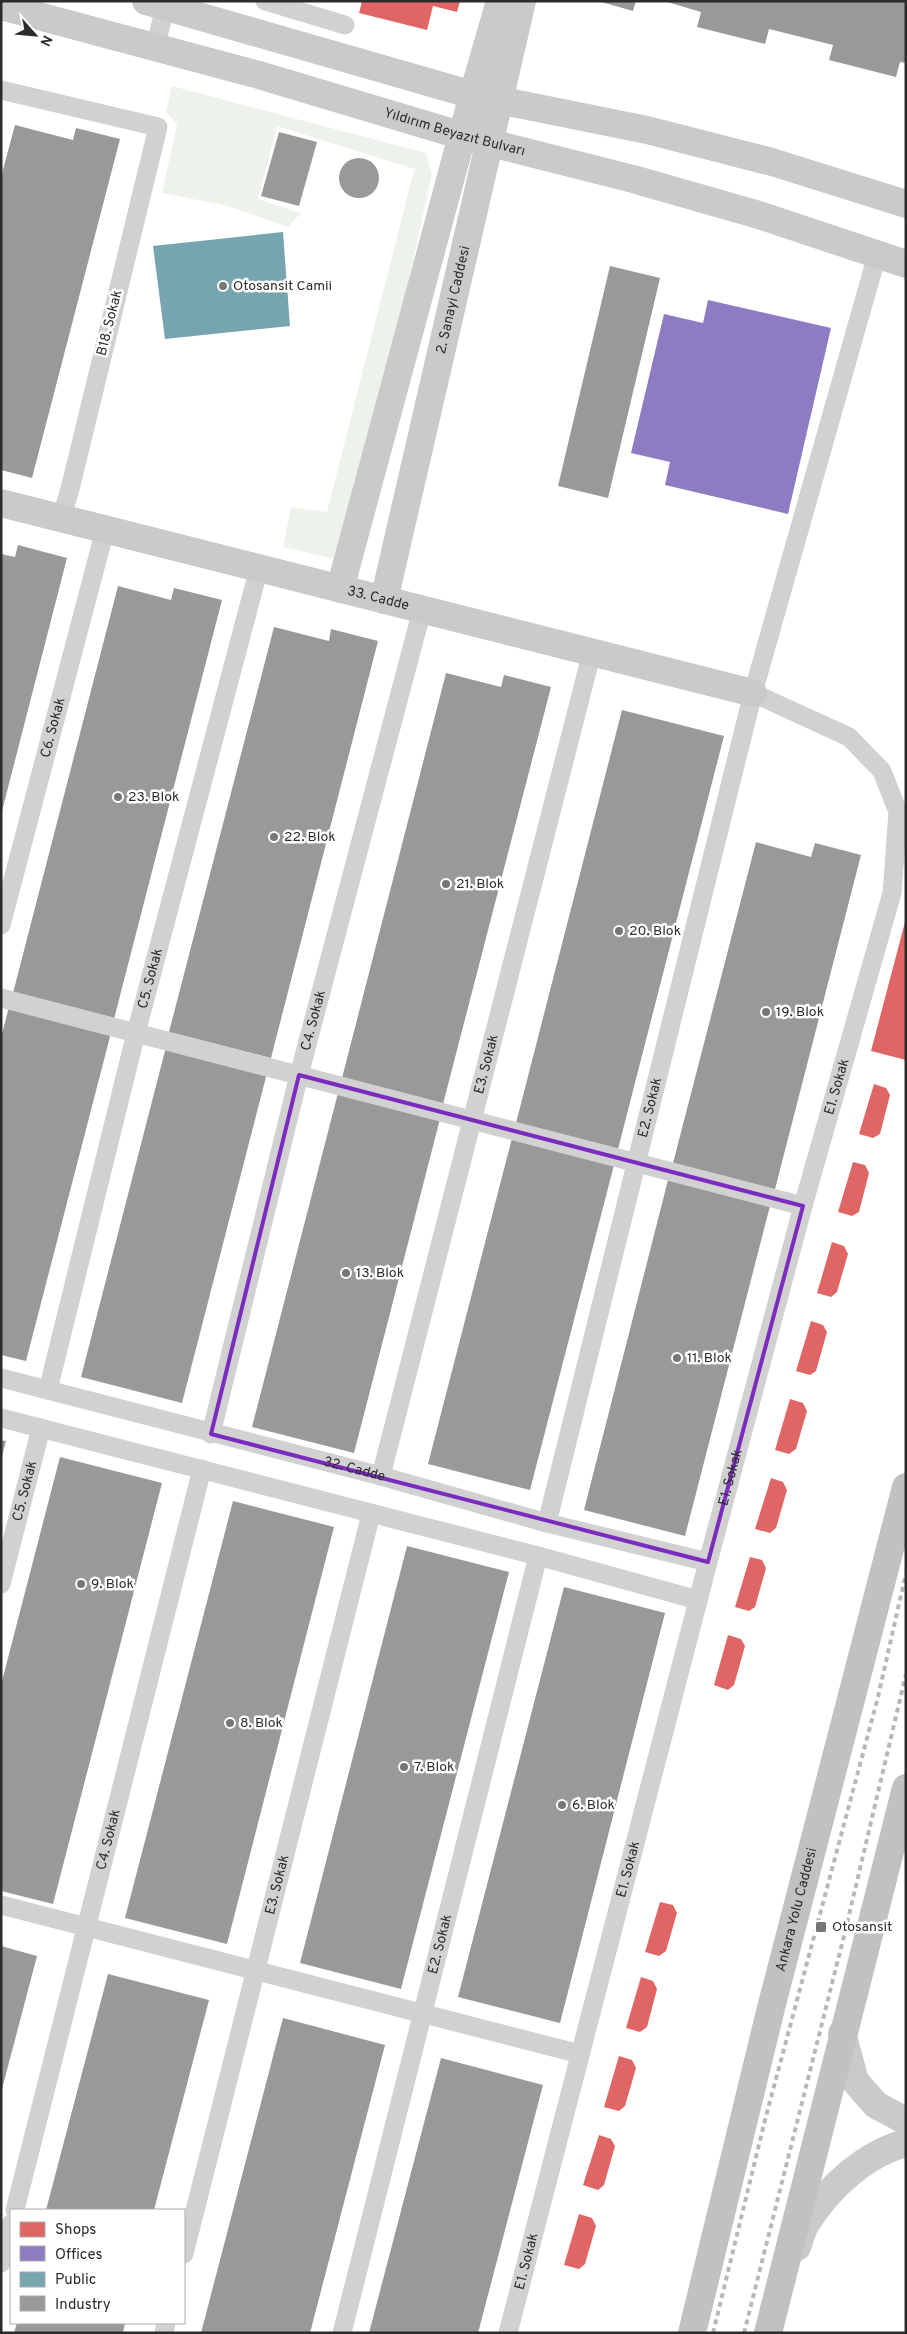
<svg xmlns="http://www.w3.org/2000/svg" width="907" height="2334" font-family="Overpass,sans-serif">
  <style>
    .green { fill: #edf3eb }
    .shops { fill: #e06666 }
    .offices { fill: #8e7cc3 }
    .public { fill: #76a5af }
    .industry { fill: #999 }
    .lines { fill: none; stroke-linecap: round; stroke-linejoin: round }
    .minor { stroke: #d1d1d1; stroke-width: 19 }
    .secondary { stroke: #cacaca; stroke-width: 28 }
    .trunk { stroke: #c1c1c1; stroke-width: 28 }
    .rail { stroke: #b8b8b8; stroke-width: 4; stroke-dasharray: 5 4; stroke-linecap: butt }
    .marked { fill: none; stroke: #7b2cbf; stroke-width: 4; stroke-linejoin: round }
    .poi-dot { fill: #767676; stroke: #fff; stroke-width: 2 }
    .labels { text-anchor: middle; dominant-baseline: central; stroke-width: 5; stroke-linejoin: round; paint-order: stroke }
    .street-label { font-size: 14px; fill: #2c2c2c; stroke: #fff }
    .poi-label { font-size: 14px; fill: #2c2c2c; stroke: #fff; text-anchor: start }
  </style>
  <rect width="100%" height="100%" fill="#fff"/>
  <polygon class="green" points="172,86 426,153 432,174 398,329 339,560 283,547 291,507 327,512 414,170 420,171 277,126 258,199 301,213 288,227 228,206 162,193 177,124 166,112"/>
  <g class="shops">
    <polygon points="362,1 460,1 457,12 433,6 427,30 359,13"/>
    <polygon points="905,922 906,922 906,1060 871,1051"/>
    <polygon points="874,1084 886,1088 890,1095 880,1134 873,1138 859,1134"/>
    <polygon points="853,1162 865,1165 869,1173 859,1212 852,1216 838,1212"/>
    <polygon points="832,1242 844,1246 848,1254 837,1292 831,1297 817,1293"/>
    <polygon points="811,1321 823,1325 827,1332 816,1371 810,1375 796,1371"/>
    <polygon points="790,1399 803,1403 807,1411 796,1449 789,1454 775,1450"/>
    <polygon points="771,1478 783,1482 787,1490 776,1528 770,1533 755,1529"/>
    <polygon points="750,1557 762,1560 766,1568 755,1607 749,1611 735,1607"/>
    <polygon points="728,1635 741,1639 745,1646 734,1685 728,1690 714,1685"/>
    <polygon points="660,1902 673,1905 677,1913 666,1951 659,1956 645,1952"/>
    <polygon points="641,1977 653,1981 657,1989 647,2027 640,2032 626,2028"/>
    <polygon points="619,2056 632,2060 636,2068 625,2106 619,2111 604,2107"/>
    <polygon points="599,2135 611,2139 615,2146 604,2185 598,2190 583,2185"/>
    <polygon points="579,2214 592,2218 596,2226 585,2264 579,2269 564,2265"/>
  </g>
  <polygon class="offices" points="708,300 831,328 788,514 665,485 670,462 631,453 664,314 703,323"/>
  <polygon class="public" points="283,232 290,326 165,339 153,246"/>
  <g class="industry">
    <polygon points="598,1 636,1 633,11"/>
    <polygon points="664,1 906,1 906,63 900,62 896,77 829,60 833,45 769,29 765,44 697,27 701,12"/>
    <polygon points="15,125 73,140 76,128 120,139 32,478 1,470 1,177"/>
    <polygon points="279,132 317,142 299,206 261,196"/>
    <circle cx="359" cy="178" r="20"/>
    <polygon points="610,266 660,278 608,498 558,486"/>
    <polygon points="18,545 67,558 2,811 1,554 15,557"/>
    <polygon points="118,586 171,600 174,588 222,600 114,1019 13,993"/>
    <polygon points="274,627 329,641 331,629 378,641 271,1058 169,1032"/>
    <polygon points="446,673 501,687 504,675 551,687 442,1108 341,1082"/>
    <polygon points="622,710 724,736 617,1153 515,1127"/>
    <polygon points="756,842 811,857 815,843 861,855 774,1193 672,1167"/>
    <polygon points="10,1003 112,1029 26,1361 1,1355 1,1038"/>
    <polygon points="166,1047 267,1073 182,1403 81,1377"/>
    <polygon points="338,1093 440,1119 354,1453 252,1427"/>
    <polygon points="512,1138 614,1165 530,1490 428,1464"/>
    <polygon points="668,1180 770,1206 685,1536 584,1510"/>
    <polygon points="1,1440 6,1441 2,1456 1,1456"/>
    <polygon points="60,1457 162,1483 53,1904 1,1891 1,1685"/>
    <polygon points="233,1501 334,1527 227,1944 125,1918"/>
    <polygon points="407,1546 509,1572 401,1989 300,1963"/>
    <polygon points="564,1587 665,1613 560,2023 458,1997"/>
    <polygon points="1,1946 37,1956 2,2089 1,2088"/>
    <polygon points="108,1974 209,2000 154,2210 46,2210"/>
    <polygon points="283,2018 385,2045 310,2333 201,2333"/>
    <polygon points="441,2058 543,2085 478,2333 369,2333"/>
    <polygon points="17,2323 125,2323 123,2333 14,2333"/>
  </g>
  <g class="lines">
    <g class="minor">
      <polyline points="265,1 345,25"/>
      <polyline points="156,46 166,1"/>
      <polyline points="1,90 158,127 70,489 61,519"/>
      <path id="s1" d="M1,925L105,530"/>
      <polyline points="1,998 803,1206"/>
      <path id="s2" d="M1,1378L381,1476L547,1523L708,1562"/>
      <path id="s3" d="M48,1390L136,1033L259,568"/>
      <polyline points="1,1418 538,1556 698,1600"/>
      <path id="s4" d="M211,1434L299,1075L422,610"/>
      <path id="s5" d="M381,1476L592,652"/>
      <path id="s6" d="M547,1523L753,693L877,255"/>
      <path id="s7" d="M1,1584L41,1428"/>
      <polyline points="1,1905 580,2054"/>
      <path id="s8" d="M15,2210L202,1469"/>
      <path id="s9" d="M184,2254L371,1514"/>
      <polyline points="1,2263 11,2224"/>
      <polyline points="164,2333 166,2323"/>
      <path id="s10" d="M342,2333L538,1556"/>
      <path id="s11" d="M508,2333L708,1562L803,1206L892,893L898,812L882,771L849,737L753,693"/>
    </g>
    <g class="secondary">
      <polyline points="146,1 473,95 647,130 772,162 906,204"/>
      <path id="s12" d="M1,6L259,75L463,136L633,179L759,215L906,264"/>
      <path id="s13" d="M1,503L753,693"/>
      <polyline points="340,589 473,95 500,1"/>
      <path id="s14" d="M384,600L522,1"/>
      <polyline points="842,2033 855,2081 876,2105 906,2121"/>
      <path d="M797,2247C800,2239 802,2229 807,2222C829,2187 866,2153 906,2143"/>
    </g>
    <g class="trunk">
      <path id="s15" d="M692,2333L771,2008L906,1487"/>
      <polyline points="768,2333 906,1788"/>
    </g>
    <g class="rail">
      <polyline points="713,2333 765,2120 878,1697 906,1573"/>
      <polyline points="744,2333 845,1932 906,1674"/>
    </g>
  </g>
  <path class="marked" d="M299,1075L803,1206L708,1562L211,1434Z"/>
  <g class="poi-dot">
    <circle cx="223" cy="286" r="5"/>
    <circle cx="118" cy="797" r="5"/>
    <circle cx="274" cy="837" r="5"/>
    <circle cx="446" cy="884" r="5"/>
    <circle cx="619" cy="931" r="5"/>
    <circle cx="766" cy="1012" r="5"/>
    <circle cx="346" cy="1273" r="5"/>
    <circle cx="677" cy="1358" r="5"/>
    <circle cx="81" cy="1584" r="5"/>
    <circle cx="230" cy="1723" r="5"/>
    <circle cx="404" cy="1767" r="5"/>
    <circle cx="562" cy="1805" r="5"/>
    <rect x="815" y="1921" width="12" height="12" rx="2.5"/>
  </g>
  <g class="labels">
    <g class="street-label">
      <text stroke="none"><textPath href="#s12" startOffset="471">Yıldırım Beyazıt Bulvarı</textPath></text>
      <text stroke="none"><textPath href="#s14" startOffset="308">2. Sanayi Caddesi</textPath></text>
      <text transform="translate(110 323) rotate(-76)">B18. Sokak</text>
      <text stroke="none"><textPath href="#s13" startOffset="389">33. Cadde</textPath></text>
      <text stroke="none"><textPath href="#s1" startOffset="204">C6. Sokak</textPath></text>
      <text stroke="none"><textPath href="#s3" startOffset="424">C5. Sokak</textPath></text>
      <text stroke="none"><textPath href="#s4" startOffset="426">C4. Sokak</textPath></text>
      <text stroke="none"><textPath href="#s5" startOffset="425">E3. Sokak</textPath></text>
      <text stroke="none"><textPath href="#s11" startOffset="1289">E1. Sokak</textPath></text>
      <text stroke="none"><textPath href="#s6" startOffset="428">E2. Sokak</textPath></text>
      <text stroke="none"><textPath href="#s2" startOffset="365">32. Cadde</textPath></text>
      <text stroke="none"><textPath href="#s11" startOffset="884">E1. Sokak</textPath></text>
      <text stroke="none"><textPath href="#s7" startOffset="96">C5. Sokak</textPath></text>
      <text stroke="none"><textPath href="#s8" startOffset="382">C4. Sokak</textPath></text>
      <text stroke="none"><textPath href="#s11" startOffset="479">E1. Sokak</textPath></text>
      <text stroke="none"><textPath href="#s9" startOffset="381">E3. Sokak</textPath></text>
      <text stroke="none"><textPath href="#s15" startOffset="436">Ankara Yolu Caddesi</textPath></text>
      <text stroke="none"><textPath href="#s10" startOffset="401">E2. Sokak</textPath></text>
      <text stroke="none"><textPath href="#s11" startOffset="74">E1. Sokak</textPath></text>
    </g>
    <g class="poi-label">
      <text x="233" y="286">Otosansit Camii</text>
      <text x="128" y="797">23. Blok</text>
      <text x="284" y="837">22. Blok</text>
      <text x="456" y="884">21. Blok</text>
      <text x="629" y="931">20. Blok</text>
      <text x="776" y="1012">19. Blok</text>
      <text x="356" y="1273">13. Blok</text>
      <text x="687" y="1358">11. Blok</text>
      <text x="91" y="1584">9. Blok</text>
      <text x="240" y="1723">8. Blok</text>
      <text x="414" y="1767">7. Blok</text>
      <text x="572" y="1805">6. Blok</text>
      <text x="832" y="1927">Otosansit</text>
    </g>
  </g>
  <rect width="907" height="2334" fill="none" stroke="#2c2c2c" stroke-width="5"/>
  <rect x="10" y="2209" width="175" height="115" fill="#ffffff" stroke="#ababab"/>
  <rect x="20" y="2222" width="25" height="15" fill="#e06666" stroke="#ababab"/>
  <text x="55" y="2234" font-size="15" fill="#2c2c2c">Shops</text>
  <rect x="20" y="2246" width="25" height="15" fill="#8e7cc3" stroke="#ababab"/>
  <text x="55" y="2259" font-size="15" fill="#2c2c2c">Offices</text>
  <rect x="20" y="2272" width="25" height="15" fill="#76a5af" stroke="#ababab"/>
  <text x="55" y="2284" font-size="15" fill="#2c2c2c">Public</text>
  <rect x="20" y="2296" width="25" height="15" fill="#999999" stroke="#ababab"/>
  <text x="55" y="2309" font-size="15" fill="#2c2c2c">Industry</text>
  <g transform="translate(35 35) rotate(117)" stroke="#ffffff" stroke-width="4" paint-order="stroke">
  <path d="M0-4L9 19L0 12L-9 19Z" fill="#2c2c2c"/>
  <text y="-8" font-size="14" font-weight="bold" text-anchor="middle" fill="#2c2c2c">N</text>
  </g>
</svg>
